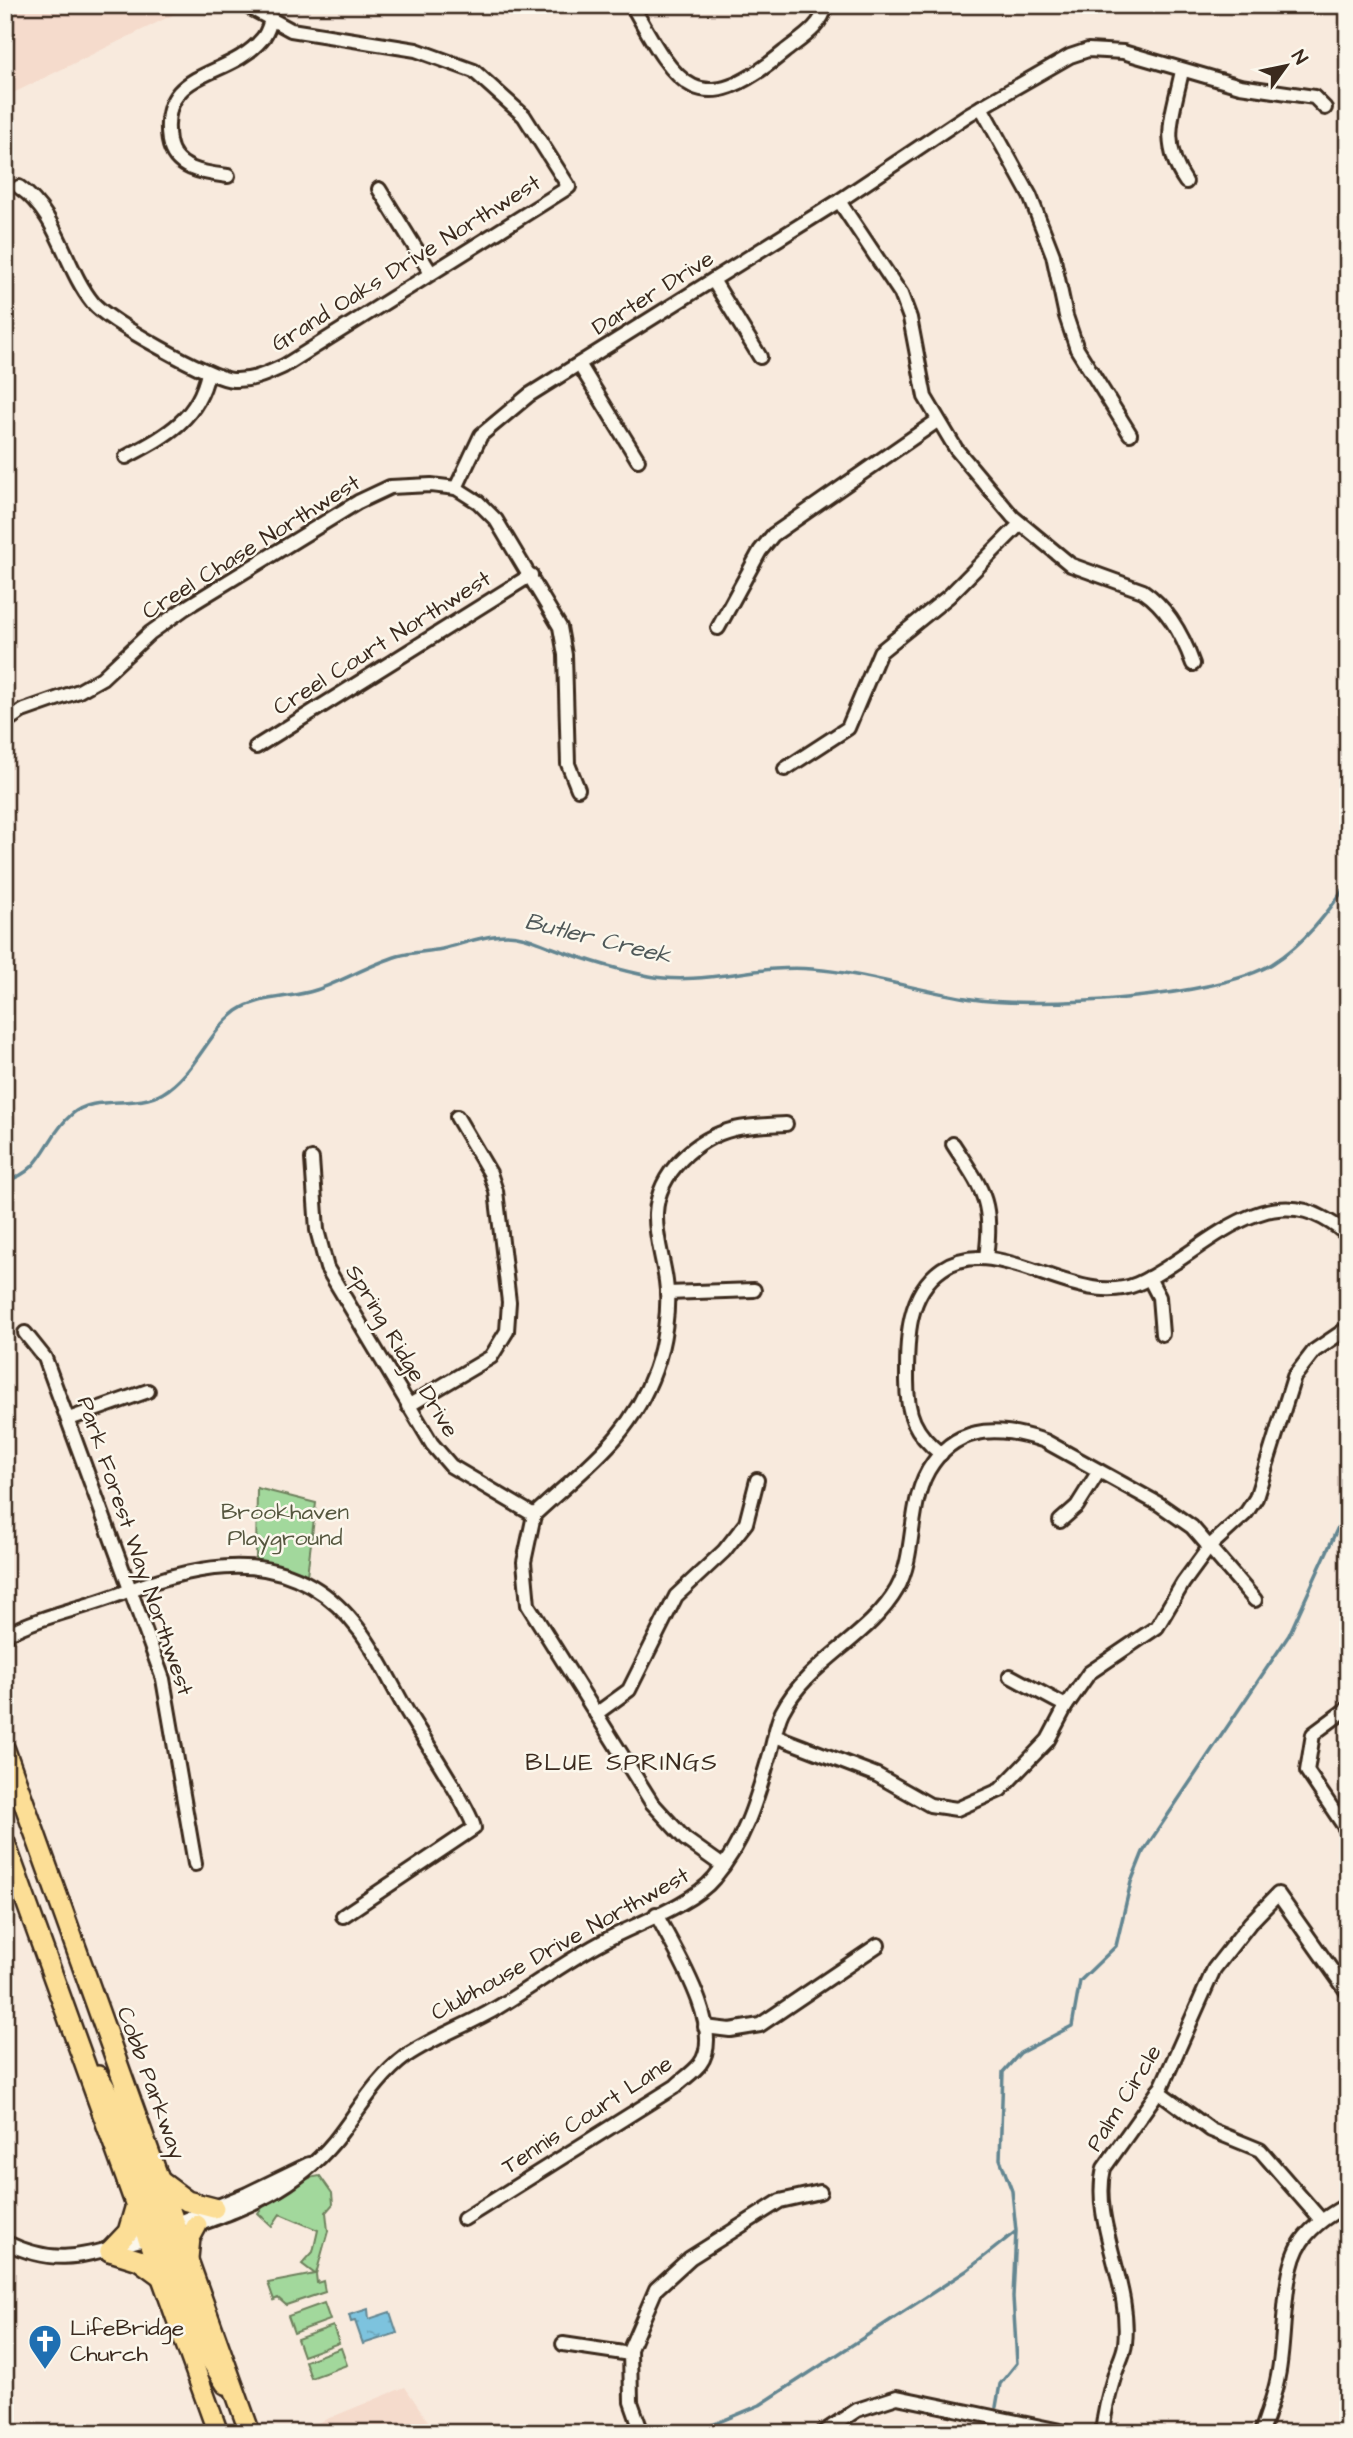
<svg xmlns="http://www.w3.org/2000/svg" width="1353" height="2438" font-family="'Architects Daughter',sans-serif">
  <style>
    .built { fill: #f5dbcc }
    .green { fill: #a2d89c; stroke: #6e815d; stroke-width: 2 }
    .water { fill: url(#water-ripples); stroke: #638691; stroke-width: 2 }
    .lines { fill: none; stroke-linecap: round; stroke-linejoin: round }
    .stream { stroke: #638691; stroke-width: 3.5 }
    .street-casing { stroke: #3b2a1e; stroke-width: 18 }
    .primary-casing { stroke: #3b2a1e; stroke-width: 24 }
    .street { stroke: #fbf7ec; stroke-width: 12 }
    .primary { stroke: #fcde96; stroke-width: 19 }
    .labels { text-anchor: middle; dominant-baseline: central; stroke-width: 5; stroke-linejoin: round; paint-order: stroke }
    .street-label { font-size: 23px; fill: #3b2a1e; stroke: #fbf7ec }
    .park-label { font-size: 23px; fill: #55563e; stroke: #fbf7ec }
    .poi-label { font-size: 23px; fill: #3b2a1e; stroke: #fbf7ec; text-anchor: start }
    .water-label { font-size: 24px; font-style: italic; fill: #4f5858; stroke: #fbf7ec }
    .neighbourhood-label { font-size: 24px; letter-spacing: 2px; fill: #3b2a1e; stroke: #fbf7ec }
  </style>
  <defs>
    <pattern id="water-ripples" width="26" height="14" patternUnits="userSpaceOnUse" patternTransform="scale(1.75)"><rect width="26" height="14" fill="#7dc3de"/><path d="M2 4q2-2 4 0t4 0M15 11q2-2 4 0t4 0" fill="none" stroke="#689fb3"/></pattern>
  </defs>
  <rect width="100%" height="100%" fill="#f8eadd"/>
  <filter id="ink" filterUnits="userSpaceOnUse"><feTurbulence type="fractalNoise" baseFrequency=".0143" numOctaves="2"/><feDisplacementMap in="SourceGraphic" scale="14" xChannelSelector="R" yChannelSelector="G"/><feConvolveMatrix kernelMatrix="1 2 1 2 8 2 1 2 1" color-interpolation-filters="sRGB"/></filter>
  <g filter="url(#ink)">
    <g class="built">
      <polygon points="5,5 186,5 187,8 5,97"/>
      <polygon points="405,2387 436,2433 293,2433"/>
    </g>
    <g class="green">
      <polygon points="257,1488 316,1503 306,1583 256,1559"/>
      <path d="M320,2176L332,2193L333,2204L326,2212L328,2231L316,2274L317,2283L323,2281L325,2292L286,2305L278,2298L274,2300L268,2283L315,2274L302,2264L313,2252L318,2230L280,2214L272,2226L258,2213C269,2196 300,2178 320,2176Z"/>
      <polygon points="324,2303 330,2320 294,2333 288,2316"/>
      <polygon points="333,2326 339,2343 303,2356 297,2339"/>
      <polygon points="341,2348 347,2365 311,2378 305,2361"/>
    </g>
    <polygon class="water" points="368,2309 369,2319 390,2312 397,2333 363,2344 355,2321 351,2322 349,2315"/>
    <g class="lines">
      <g class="stream">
        <path d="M5,1181C43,1173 45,1137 71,1115C95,1093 135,1110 163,1093C196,1073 207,1033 237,1011C261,995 290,999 316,990C343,981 369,965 398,956C412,952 427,952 442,949C463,944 484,935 507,935C525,935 540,944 556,949C586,960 618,970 649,976C703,986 758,964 812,969C866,973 918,991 972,999C1038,1009 1216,998 1272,964C1304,944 1327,914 1348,883"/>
        <polyline points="996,2407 1000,2384 1017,2363 1013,2297 1016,2231 1012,2191 1000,2159 1003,2072 1020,2053 1072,2026 1080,1981 1116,1946 1131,1882 1143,1852 1289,1635 1348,1505"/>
        <polyline points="996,2426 996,2433"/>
        <polyline points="693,2433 760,2405 966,2271 1015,2232"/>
      </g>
      <defs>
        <g id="street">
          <path d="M632,5C677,86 697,124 784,52C800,39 822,27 826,5"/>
          <path d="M1182,71C1173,114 1159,143 1186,182"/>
          <polyline points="981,107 1030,196 1053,255 1066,316 1077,349 1130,434"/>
          <path d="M228,176C204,173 174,170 169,141C158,67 227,81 262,39C267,34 269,26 271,20"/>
          <path d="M19,187C59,215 64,267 93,303C108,321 211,379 233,380C252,381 266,374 284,366L569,187L524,116L474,71L416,50L291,30L245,5"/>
          <polyline points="379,189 431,273"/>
          <path d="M839,201L901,294L910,318L925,397L956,449L1013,517L1071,565L1143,591C1168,608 1183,636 1193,664"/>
          <polyline points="713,280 760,357"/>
          <polyline points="579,364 638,460"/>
          <path d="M126,457C165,436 198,420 208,373"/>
          <polyline points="456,488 481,435 529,395 839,201 969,114 1070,56 1088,50 1123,52 1240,86 1314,97 1325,108"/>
          <polyline points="718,628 760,551 773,535 937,421"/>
          <polyline points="5,722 22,711 79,691 102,678 150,633 185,608 358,502 390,487 431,485 456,488 478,502 496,520 560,627 565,655 568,764 578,789"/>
          <polyline points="256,747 531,575"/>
          <polyline points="785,769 848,728 880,652 949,596 1020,524"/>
          <path d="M953,1144C982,1189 994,1201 986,1257"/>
          <polyline points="312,1159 317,1230 327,1268 432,1444 451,1466 534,1515"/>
          <polyline points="1149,1278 1159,1297 1162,1334"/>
          <polyline points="667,1293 754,1290"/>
          <polyline points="25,1333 45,1358 163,1679 195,1864"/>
          <polyline points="408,1406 491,1357 507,1331 509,1302 496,1191 490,1173 457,1117"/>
          <polyline points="69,1419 148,1391"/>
          <path d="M941,1454C914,1433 907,1414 907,1381C907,1342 906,1294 942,1269C999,1230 1074,1310 1137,1284C1193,1261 1257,1181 1323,1218C1332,1223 1341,1228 1348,1237"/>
          <path d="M534,1515C585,1467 630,1439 655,1370C664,1345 670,1308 666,1281C663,1258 655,1237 656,1213C658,1173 696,1138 734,1129C751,1125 769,1125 786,1124"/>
          <polyline points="534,1515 524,1562 528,1605 652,1803 685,1839 723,1866"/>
          <polyline points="1060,1521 1077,1506 1099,1471"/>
          <path d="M5,1635C42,1615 86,1608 125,1592C211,1558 298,1547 360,1631C379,1656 392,1686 408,1713C420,1733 472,1812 474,1828L343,1916"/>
          <polyline points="1010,1676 1066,1706"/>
          <polyline points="1348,1708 1313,1734 1307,1771 1348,1832"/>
          <polyline points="596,1714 629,1690 676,1596 724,1551 746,1523 757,1480"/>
          <polyline points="775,1736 877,1775 930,1805 957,1809 1000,1790 1048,1740 1066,1706 1089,1673 1157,1627 1183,1583 1210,1546 1246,1513 1256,1498 1294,1377 1314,1351 1348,1328"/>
          <polyline points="705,2027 730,2030 760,2025 878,1945"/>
          <polyline points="1158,2091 1211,2130 1260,2150 1321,2220"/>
          <path d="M464,2219L676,2086C683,2079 694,2072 700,2064C726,2030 673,1947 656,1914"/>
          <polyline points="169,2226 247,2194 309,2164"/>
          <path d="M192,2227C249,2206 294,2190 334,2142C358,2112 375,2079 406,2056C434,2037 466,2026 495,2009C532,1987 567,1960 606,1940C636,1924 693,1904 714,1878C745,1842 757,1798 770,1754C774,1741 776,1724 782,1712C808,1661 869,1638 897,1589C918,1551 906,1500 933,1463C961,1423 1004,1427 1045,1441L1159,1504L1192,1527L1255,1600"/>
          <path d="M5,2242C66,2272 95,2249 154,2237"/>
          <polyline points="563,2344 630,2354"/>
          <polyline points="642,2433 631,2402 630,2349 656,2289 690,2258 780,2201 820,2192"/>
          <polyline points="822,2433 857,2410 897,2397 1070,2433"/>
          <path d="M1102,2433C1104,2414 1109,2393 1115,2374C1118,2364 1124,2354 1125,2344C1132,2284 1091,2222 1104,2168L1162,2086L1214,1969L1250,1923L1278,1894L1348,1993"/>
          <path d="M1261,2433C1267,2414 1275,2395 1278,2376C1286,2338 1281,2271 1302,2241C1314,2224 1331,2214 1348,2204"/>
        </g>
        <g id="primary">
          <polyline points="5,1750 250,2433"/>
          <polyline points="5,1843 218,2433"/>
          <polyline points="98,2076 117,2107 204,2349 226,2384"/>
          <polyline points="160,2181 187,2201 214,2208"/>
          <polyline points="110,2251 139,2260 161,2276"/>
          <polyline points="110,2251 128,2232 136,2205"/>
          <polyline points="188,2258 190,2238 197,2225"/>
        </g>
      </defs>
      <use href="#street" class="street-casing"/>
      <use href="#primary" class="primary-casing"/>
      <use href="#street" class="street"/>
      <use href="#primary" class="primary"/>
    </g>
  </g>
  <defs>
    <symbol id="church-pin" viewBox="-11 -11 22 30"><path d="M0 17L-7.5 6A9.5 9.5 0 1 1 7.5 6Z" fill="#1f6fb2" stroke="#fbf7ec"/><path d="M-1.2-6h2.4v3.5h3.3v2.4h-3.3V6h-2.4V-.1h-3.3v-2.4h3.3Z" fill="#fff"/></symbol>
  </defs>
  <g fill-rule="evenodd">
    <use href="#church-pin" x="26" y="2322" width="38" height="52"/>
  </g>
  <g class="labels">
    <g class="street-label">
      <text transform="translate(406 263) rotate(-32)">Grand Oaks Drive Northwest</text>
      <text transform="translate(653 293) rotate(-32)">Darter Drive</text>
      <text transform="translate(251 547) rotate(-32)">Creel Chase Northwest</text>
      <text transform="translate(382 643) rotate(-32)">Creel Court Northwest</text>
      <text transform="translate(402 1351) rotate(59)">Spring Ridge Drive</text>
      <text transform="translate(135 1546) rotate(71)">Park Forest Way Northwest</text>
      <text transform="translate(560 1944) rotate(-29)">Clubhouse Drive Northwest</text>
      <text transform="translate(151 2083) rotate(70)">Cobb Parkway</text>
      <text transform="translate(1124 2098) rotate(-58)">Palm Circle</text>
      <text transform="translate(587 2115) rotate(-33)">Tennis Court Lane</text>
    </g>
    <g class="park-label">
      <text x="285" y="1512">Brookhaven<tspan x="285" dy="26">Playground</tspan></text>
    </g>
    <g class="poi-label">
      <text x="70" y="2328">LifeBridge<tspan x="70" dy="26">Church</tspan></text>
    </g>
    <g class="water-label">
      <text transform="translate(598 939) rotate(14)">Butler Creek</text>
    </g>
    <g class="neighbourhood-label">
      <text x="622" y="1763">BLUE SPRINGS</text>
    </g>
  </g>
  <rect width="1353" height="2438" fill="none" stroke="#fbf7ec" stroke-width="28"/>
  <rect x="14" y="14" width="1325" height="2410" fill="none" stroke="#3b2a1e" stroke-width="2.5" filter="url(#ink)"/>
  <g transform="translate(1286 66) rotate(57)" stroke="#fbf7ec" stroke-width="5" paint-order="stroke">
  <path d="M0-5L12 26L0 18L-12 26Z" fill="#3b2a1e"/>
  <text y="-10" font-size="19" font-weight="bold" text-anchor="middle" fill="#3b2a1e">N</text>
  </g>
</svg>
